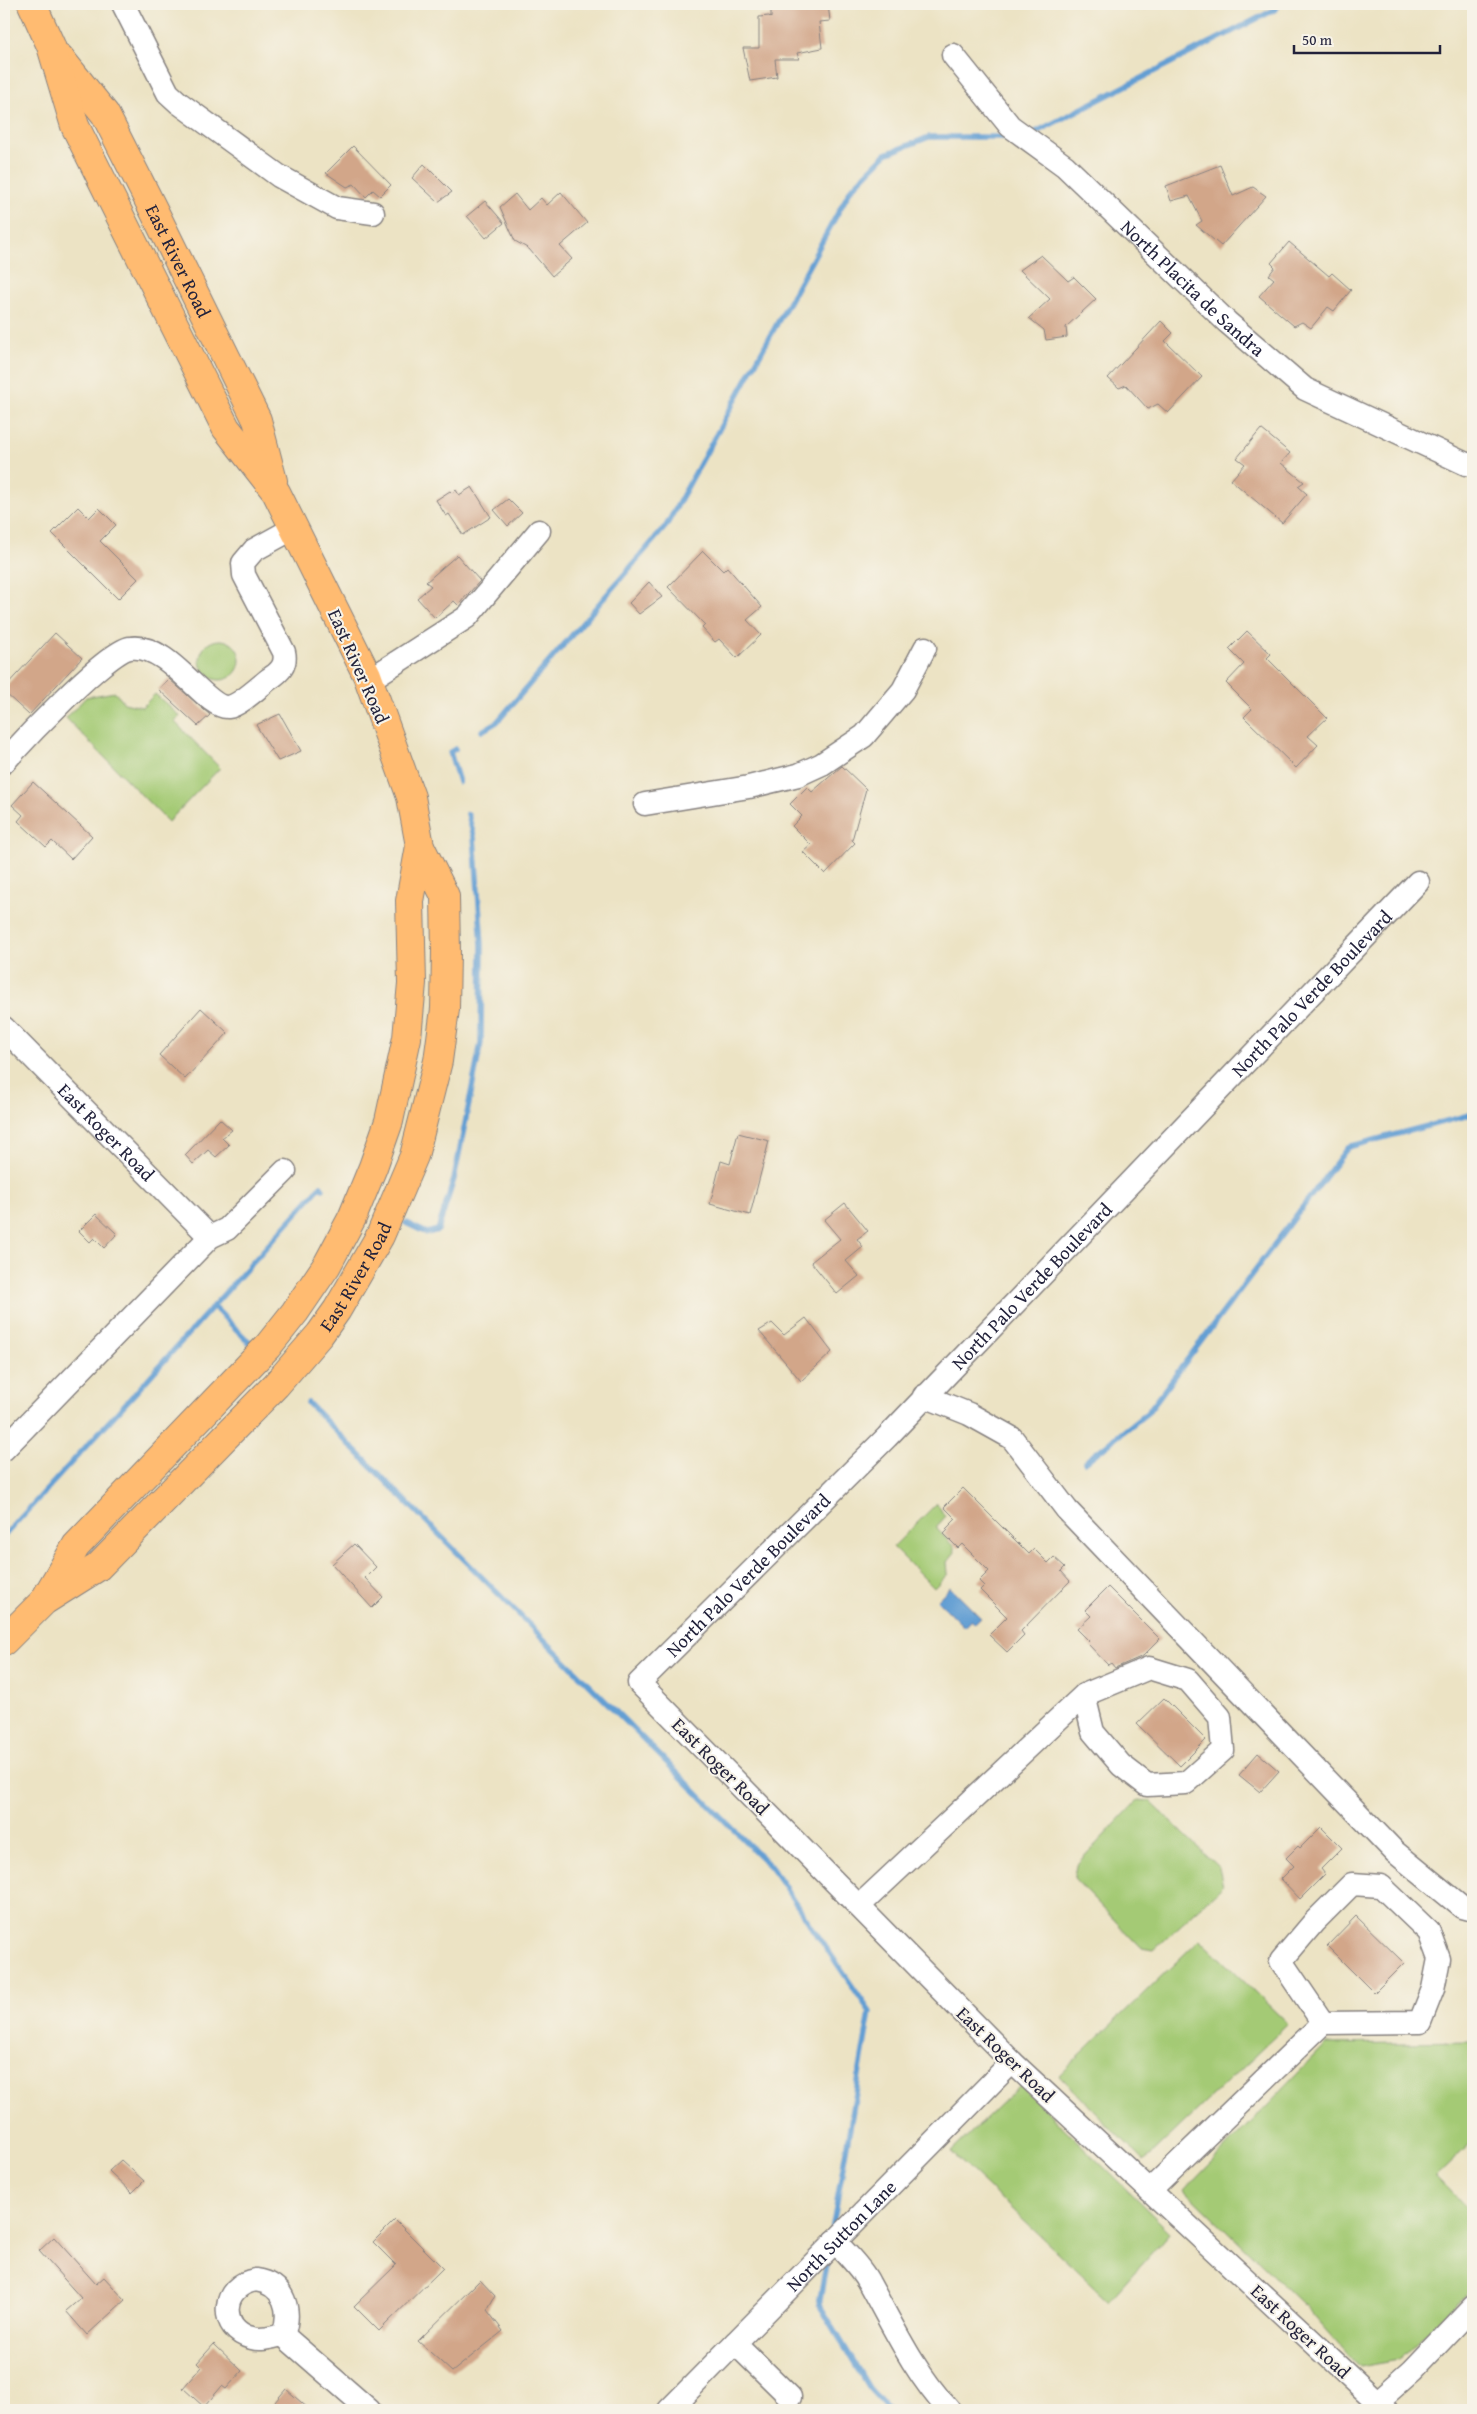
<svg xmlns="http://www.w3.org/2000/svg" width="1477" height="2414" font-family="'Gentium Book Plus',serif">
  <style>
    .green { fill: #a4ca74; stroke: #637658 }
    .water { fill: #639fd3; stroke: #426087 }
    .lines { fill: none; stroke-linecap: round; stroke-linejoin: round }
    .stream { stroke: #639fd3; stroke-width: 5.5 }
    .building { fill: #d2a689 }
    .minor-casing { stroke: #878280; stroke-width: 25 }
    .major-casing { stroke: #878280; stroke-width: 30 }
    .minor { stroke: #fff; stroke-width: 22 }
    .major { stroke: #ffbb71; stroke-width: 28 }
    .labels { text-anchor: middle; dominant-baseline: central; stroke-width: 4; stroke-linejoin: round; paint-order: stroke }
    .street-label { font-size: 19px; fill: #22223b; stroke: #f7f3e8 }
  </style>
  <rect width="100%" height="100%" fill="#f7f3e8"/>
  <filter id="ink" filterUnits="userSpaceOnUse"><feTurbulence type="fractalNoise" baseFrequency=".02" numOctaves="2"/><feDisplacementMap in="SourceGraphic" scale="10" xChannelSelector="R" yChannelSelector="G"/><feConvolveMatrix kernelMatrix="1 2 1 2 8 2 1 2 1" color-interpolation-filters="sRGB"/></filter>
  <filter id="wash" filterUnits="userSpaceOnUse"><feTurbulence type="fractalNoise" baseFrequency=".0096" numOctaves="4" result="noise"/><feDisplacementMap in="SourceGraphic" scale="20" xChannelSelector="R" yChannelSelector="G"/><feGaussianBlur stdDeviation="1.12" result="paint"/><feColorMatrix in="noise" values="0 0 0 0 0 0 0 0 0 0 0 0 0 0 0 0 0 1.4 0 .05"/><feComposite in="paint" operator="in"/></filter>
  <g filter="url(#wash)">
    <rect width="100%" height="100%" fill="#ece3c4"/>
    <g class="green">
      <circle cx="220" cy="660" r="20"/>
      <polygon points="115,692 124,703 142,707 155,694 180,716 175,722 220,768 168,822 66,718 86,697"/>
      <polygon points="937,1503 945,1517 937,1526 937,1529 954,1547 955,1552 947,1562 948,1574 934,1588 893,1547"/>
      <polygon points="1138,1800 1150,1801 1219,1868 1223,1886 1154,1950 1141,1948 1074,1878 1076,1865"/>
      <polygon points="1200,1939 1288,2024 1144,2161 1059,2075"/>
      <polygon points="1473,2042 1473,2140 1436,2176 1473,2214 1473,2286 1400,2360 1359,2367 1304,2304 1303,2305 1185,2190 1326,2044"/>
      <polygon points="1020,2085 1170,2232 1109,2301 951,2152"/>
    </g>
    <polygon class="water" points="950,1587 981,1618 975,1624 971,1620 964,1627 937,1600"/>
    <g class="lines">
      <g class="stream">
        <polyline points="1032,134 1276,9 1279,4"/>
        <polyline points="482,731 497,722 666,526 851,189 886,154 929,137 1013,137"/>
        <polyline points="455,749 450,752 459,782"/>
        <polyline points="406,1223 427,1233 438,1230 454,1179 481,1043 482,945 474,837 468,814"/>
        <polyline points="213,1306 249,1342"/>
        <polyline points="308,1403 771,1867 870,2012 831,2236"/>
        <polyline points="1085,1462 1147,1413 1348,1147 1473,1114"/>
        <polyline points="4,1536 137,1391 321,1186 323,1189"/>
        <polyline points="827,2260 819,2304 869,2388 889,2410"/>
      </g>
    </g>
    <g id="blocks">
      <g class="building">
        <polygon points="777,4 828,4 830,21 819,22 822,48 797,53 799,59 775,59 777,77 750,81 743,48 759,48 759,17 769,16 771,18 771,11"/>
        <polygon points="353,146 391,185 380,196 373,190 366,197 354,184 347,187 326,173"/>
        <polygon points="424,164 452,192 438,202 412,178"/>
        <polygon points="1220,165 1233,196 1253,187 1266,196 1221,246 1196,225 1202,221 1189,196 1171,201 1166,186"/>
        <polygon points="561,192 587,223 560,246 572,259 552,276 529,249 515,241 500,207 515,194 528,210 541,198 547,205"/>
        <polygon points="485,201 504,223 486,238 467,216"/>
        <polygon points="1289,242 1329,276 1332,273 1351,290 1334,311 1328,307 1311,328 1302,322 1294,326 1259,296 1274,279 1269,275 1275,267 1271,263"/>
        <polygon points="1041,255 1068,281 1074,277 1096,299 1066,327 1067,337 1046,340 1044,330 1029,318 1050,299 1020,270"/>
        <polygon points="1161,321 1173,333 1165,341 1202,377 1168,413 1158,404 1148,409 1126,385 1119,388 1108,378"/>
        <polygon points="1261,429 1290,453 1281,463 1304,482 1298,486 1307,494 1282,523 1231,480 1245,464 1237,458"/>
        <polygon points="472,487 491,517 463,535 449,514 446,516 436,500 450,491 452,493 456,490 459,495"/>
        <polygon points="508,499 522,513 508,526 494,510"/>
        <polygon points="78,507 89,518 99,508 116,525 100,541 138,579 118,599 52,533"/>
        <polygon points="703,551 723,571 727,567 762,607 747,620 761,635 737,658 719,639 715,642 702,628 705,625 668,587"/>
        <polygon points="457,555 480,581 458,605 454,601 435,618 417,598 431,586 426,582"/>
        <polygon points="649,582 662,597 639,614 629,603"/>
        <polygon points="1247,631 1271,654 1267,658 1327,718 1308,736 1318,745 1296,768 1244,717 1252,709 1226,683 1244,664 1229,649"/>
        <polygon points="55,633 82,658 29,715 4,692 4,688"/>
        <polygon points="169,679 210,715 198,726 158,689"/>
        <polygon points="280,714 301,751 278,761 256,725"/>
        <polygon points="842,766 866,789 852,840 855,843 825,874 803,852 811,845 792,826 802,816 790,804 807,787 812,792"/>
        <polygon points="33,782 92,836 71,859 52,841 46,847 18,821 23,815 12,805"/>
        <polygon points="201,1008 228,1033 185,1079 159,1055"/>
        <polygon points="220,1119 232,1130 222,1138 229,1145 216,1157 208,1150 193,1164 185,1155"/>
        <polygon points="738,1133 769,1141 750,1215 710,1204 721,1161 730,1164"/>
        <polygon points="845,1203 868,1231 857,1239 863,1247 846,1261 859,1276 837,1294 811,1262 840,1239 824,1220"/>
        <polygon points="96,1214 117,1234 104,1248 94,1238 90,1242 79,1231"/>
        <polygon points="806,1318 832,1352 801,1381 759,1331 772,1323 784,1335"/>
        <polygon points="963,1488 1029,1554 1034,1549 1048,1563 1054,1557 1065,1567 1061,1571 1070,1581 1021,1631 1024,1635 1007,1652 989,1635 1007,1617 980,1590 984,1586 979,1581 989,1571 962,1544 958,1548 944,1534 948,1530 946,1529 956,1519 944,1507"/>
        <polygon points="354,1544 376,1567 365,1578 383,1597 372,1608 332,1564"/>
        <polygon points="1108,1587 1160,1639 1143,1656 1115,1668 1111,1663 1108,1665 1087,1643 1089,1641 1077,1629 1091,1616 1085,1610"/>
        <polygon points="1164,1698 1206,1740 1180,1766 1137,1724"/>
        <polygon points="1258,1753 1279,1771 1260,1792 1239,1775"/>
        <polygon points="1321,1827 1342,1848 1321,1869 1325,1874 1300,1899 1281,1879 1294,1866 1286,1858 1298,1846 1300,1848"/>
        <polygon points="1356,1916 1404,1963 1374,1993 1327,1946"/>
        <polygon points="121,2160 144,2181 132,2193 109,2171"/>
        <polygon points="395,2220 443,2268 379,2331 354,2306 396,2265 373,2242"/>
        <polygon points="54,2237 96,2284 104,2277 125,2300 87,2335 66,2311 81,2298 39,2251"/>
        <polygon points="480,2280 495,2296 487,2310 503,2331 452,2372 418,2341"/>
        <polygon points="214,2344 242,2371 226,2389 222,2386 204,2407 183,2388 201,2367 197,2363"/>
        <polygon points="286,2389 310,2410 268,2410"/>
      </g>
    </g>
  </g>
  <g filter="url(#ink)">
    <use href="#blocks" fill-opacity="0" stroke="#878280" stroke-width="1"/>
    <g class="lines">
      <defs>
        <g id="minor">
          <polyline points="123,4 168,93 179,103 279,176 337,208 373,213"/>
          <path id="s1" d="M953,55L1010,126L1065,166L1227,322L1305,389L1466,464H1473"/>
          <polyline points="369,680 467,617 539,531"/>
          <path d="M4,762C23,741 107,651 130,648C169,642 205,709 228,707C239,706 260,686 269,679C280,672 287,665 284,652L244,575L243,563L254,550L294,528"/>
          <polyline points="645,804 749,787 798,775 822,764 864,736 903,690 925,648"/>
          <path id="s2" d="M4,1028L210,1237"/>
          <polyline points="924,1396 969,1414 1012,1438 1067,1510 1272,1724 1395,1852 1462,1907 1473,1910"/>
          <polyline points="4,1449 210,1237 227,1229 285,1171"/>
          <polyline points="859,1906 1084,1695 1149,1668 1188,1680 1220,1717 1223,1750 1186,1783 1147,1785 1121,1765 1093,1732 1084,1695"/>
          <polyline points="1150,2190 1323,2023 1420,2022 1433,1989 1439,1959 1429,1932 1381,1886 1352,1884 1314,1922 1281,1961 1323,2023"/>
          <path d="M835,2241C847,2255 861,2267 869,2283C894,2328 914,2372 949,2410"/>
          <path d="M256,2280C285,2284 292,2311 283,2335C273,2337 262,2341 252,2338C218,2330 220,2285 256,2280Z"/>
          <polyline points="283,2335 369,2410"/>
          <polyline points="735,2343 790,2397"/>
          <polyline points="1377,2402 1412,2371 1473,2307"/>
          <path id="s3" d="M669,2410L1012,2062"/>
          <path id="s4" d="M1386,2410L1012,2062L639,1683L887,1437L1418,882"/>
        </g>
        <g id="major">
          <path id="s5" d="M60,58L105,114L152,207L257,420L273,481"/>
          <polyline points="45,1599 76,1546 268,1346 295,1312 327,1265 352,1218 373,1167 389,1121 407,1038 412,983 410,901 420,846"/>
          <path id="s6" d="M4,1641L44,1601L98,1567L276,1385L320,1334L337,1310L380,1236L414,1156L438,1061L445,1009L446,952L445,896L420,846L411,797L367,675L276,492L226,428L75,126L51,46L32,4"/>
        </g>
      </defs>
      <use href="#minor" class="minor-casing"/>
      <use href="#major" class="major-casing"/>
      <use href="#minor" class="minor"/>
      <use href="#major" class="major"/>
    </g>
  </g>
  <g class="labels">
    <g class="street-label">
      <text stroke="none"><textPath href="#s5" startOffset="236">East River Road</textPath></text>
      <text stroke="none"><textPath href="#s1" startOffset="336">North Placita de Sandra</textPath></text>
      <text transform="translate(359 666) rotate(66)">East River Road</text>
      <text stroke="none"><textPath href="#s4" startOffset="2006">North Palo Verde Boulevard</textPath></text>
      <text stroke="none"><textPath href="#s2" startOffset="146">East Roger Road</textPath></text>
      <text stroke="none"><textPath href="#s6" startOffset="510">East River Road</textPath></text>
      <text stroke="none"><textPath href="#s4" startOffset="1601">North Palo Verde Boulevard</textPath></text>
      <text stroke="none"><textPath href="#s4" startOffset="1196">North Palo Verde Boulevard</textPath></text>
      <text transform="translate(721 1766) rotate(45)">East Roger Road</text>
      <text transform="translate(1006 2054) rotate(44)">East Roger Road</text>
      <text stroke="none"><textPath href="#s3" startOffset="245">North Sutton Lane</textPath></text>
      <text transform="translate(1301 2331) rotate(43)">East Roger Road</text>
    </g>
  </g>
  <rect width="1477" height="2414" fill="none" stroke="#f7f3e8" stroke-width="20"/>
  <path d="M1294 45v8h146v-8" fill="none" stroke="#22223b" stroke-width="2.5"/>
  <text x="1302" y="45" font-size="15" fill="#22223b" stroke="#f7f3e8" stroke-width="4" paint-order="stroke">50 m</text>
</svg>
